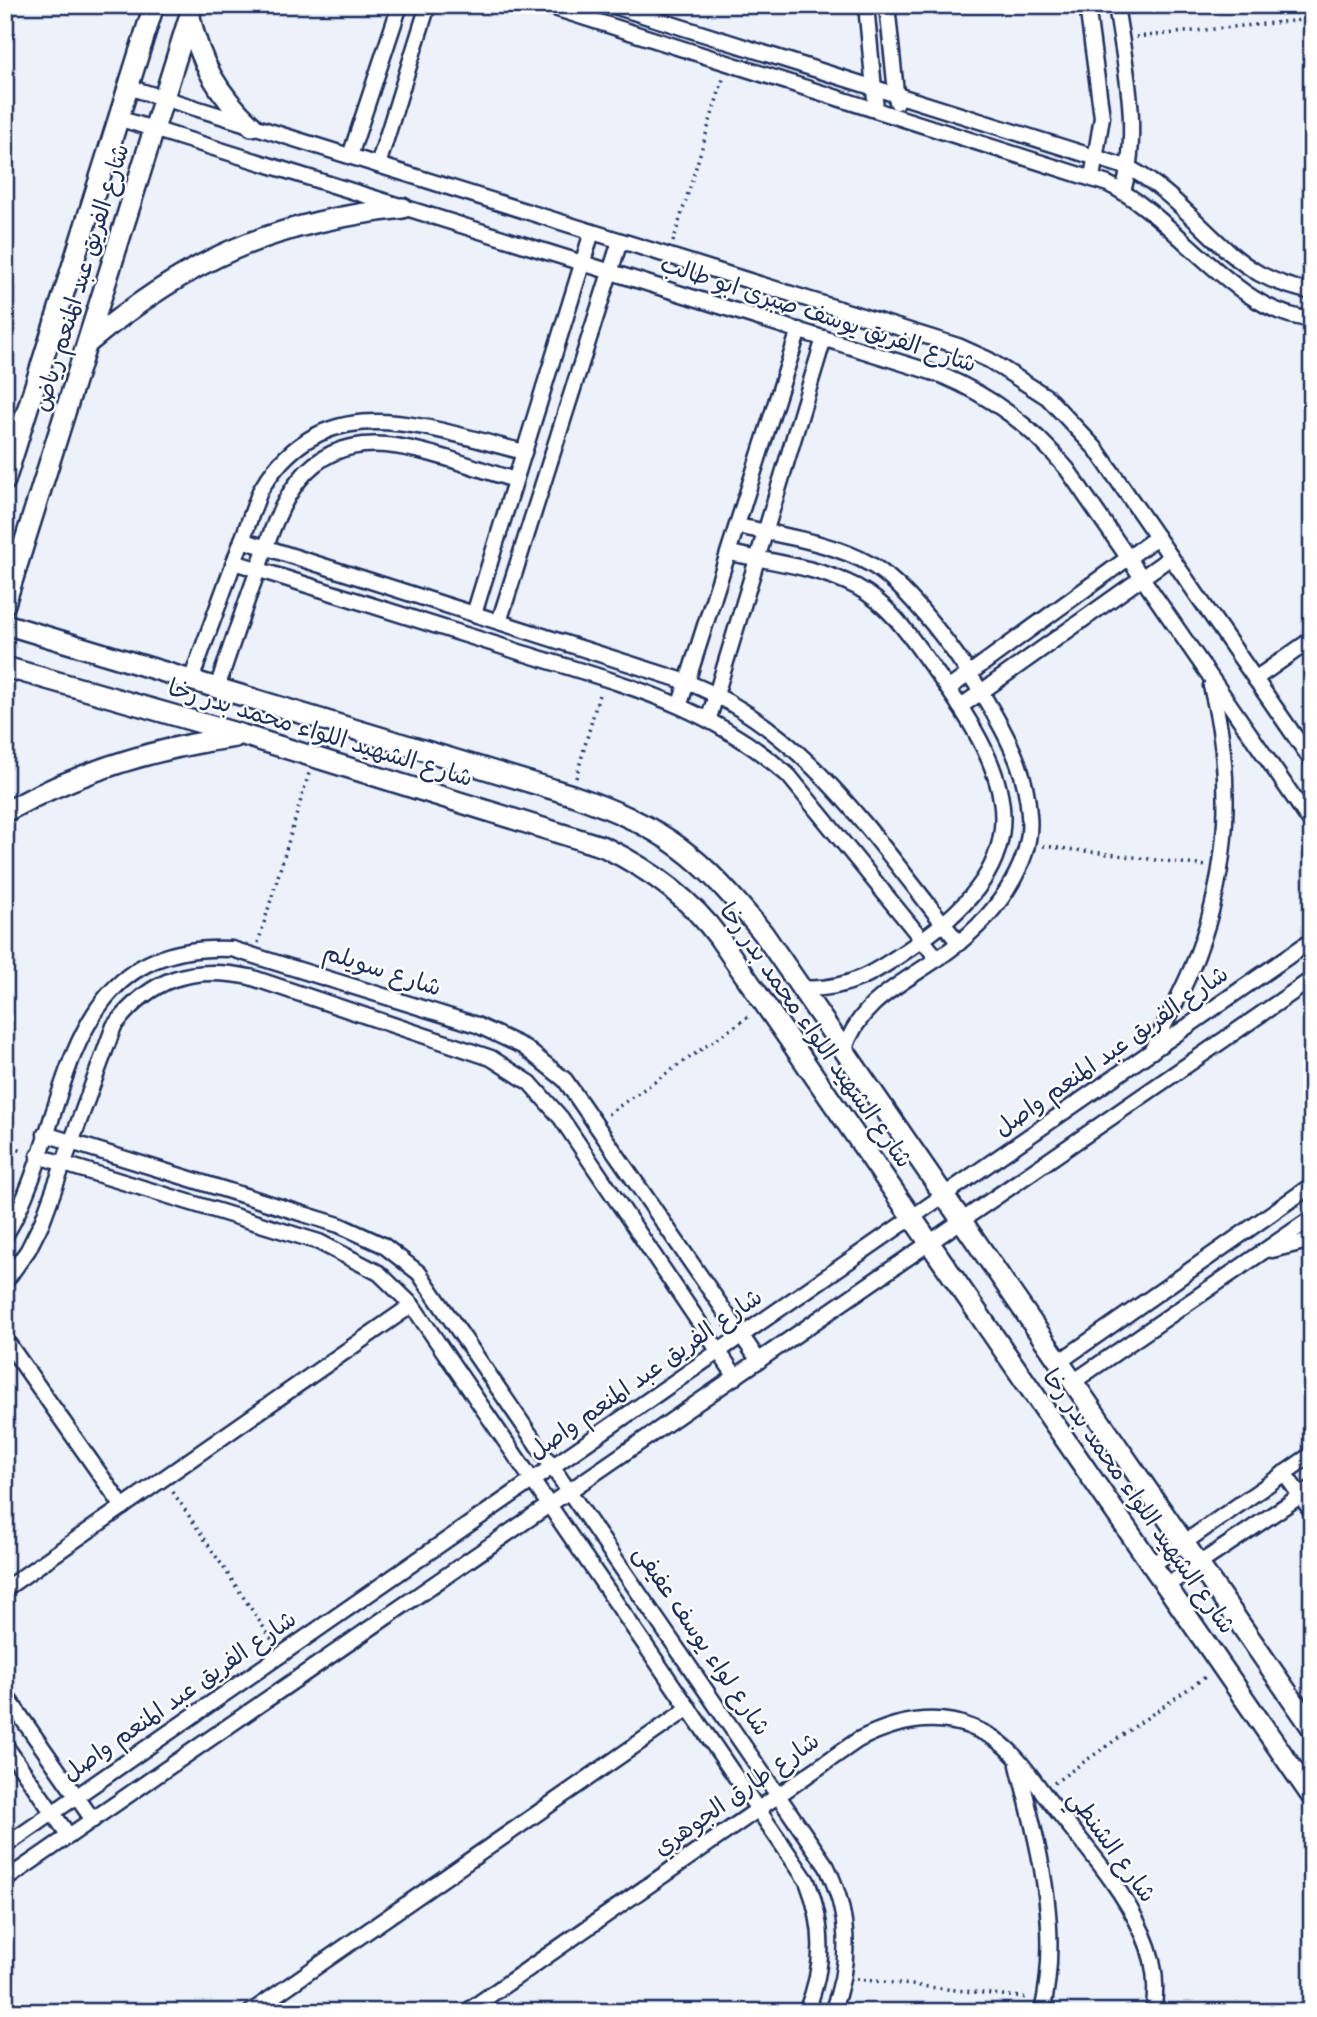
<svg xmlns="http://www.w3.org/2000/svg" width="1317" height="2017" font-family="Mynerve,'Playpen Sans Arabic',sans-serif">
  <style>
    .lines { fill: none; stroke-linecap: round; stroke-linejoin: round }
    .street-casing { stroke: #1b2f5e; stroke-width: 19 }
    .secondary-casing { stroke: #1b2f5e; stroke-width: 24 }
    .path { stroke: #1b2f5e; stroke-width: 3.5; stroke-dasharray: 2 5; stroke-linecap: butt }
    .street { stroke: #fff; stroke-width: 14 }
    .secondary { stroke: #fff; stroke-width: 19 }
    .labels { text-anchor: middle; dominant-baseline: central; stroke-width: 5; stroke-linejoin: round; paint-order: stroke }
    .street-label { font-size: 24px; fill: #1b2f5e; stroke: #fff }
  </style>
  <rect width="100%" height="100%" fill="#ecf1fa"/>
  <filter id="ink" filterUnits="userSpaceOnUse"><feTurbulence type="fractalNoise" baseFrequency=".0143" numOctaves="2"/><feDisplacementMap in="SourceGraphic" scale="14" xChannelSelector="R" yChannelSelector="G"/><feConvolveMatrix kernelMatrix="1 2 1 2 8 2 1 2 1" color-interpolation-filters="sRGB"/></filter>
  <g filter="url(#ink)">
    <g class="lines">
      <defs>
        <g id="street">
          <path d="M545,5L1108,184C1177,217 1236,315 1312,319"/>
          <path d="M611,5L1129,168C1181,195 1213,248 1260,274C1277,283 1293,288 1312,292"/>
          <polyline points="866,5 876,110"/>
          <polyline points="887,5 897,102"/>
          <polyline points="1087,5 1102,117 1092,178"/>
          <path d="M1116,5C1125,66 1141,131 1123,191"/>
          <polyline points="128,87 958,346 989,360 1047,397 1096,449 1312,761"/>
          <path d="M118,118L941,375C993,397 1031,426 1067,469L1312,824"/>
          <polyline points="350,156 400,5"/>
          <polyline points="378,165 428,5"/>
          <path d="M738,526C782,536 831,542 870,564C921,593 998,709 1018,763C1024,779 1028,798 1029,815C1032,842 1021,868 1007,890C990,917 966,939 940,957C900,985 860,1001 844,1051"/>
          <path d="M242,540L687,682C810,731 878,845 959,943"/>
          <path d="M730,553C772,562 819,567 857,587C892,606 913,641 936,672C1016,781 1040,859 916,944C879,970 848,992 801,988"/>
          <path d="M234,562C325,591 416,620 507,648C612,682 704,700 789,776L937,958"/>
          <polyline points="474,614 592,232"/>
          <polyline points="499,622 620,241"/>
          <polyline points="1255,679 1312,639"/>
          <path d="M191,680L260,491C324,383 426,428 524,452"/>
          <path d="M217,688C229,652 241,617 254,581C277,515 296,438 386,445C428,449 474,468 515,480"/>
          <polyline points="948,689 1157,537"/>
          <polyline points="680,704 799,330"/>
          <polyline points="960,707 1171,557"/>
          <polyline points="709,718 824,338"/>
          <path d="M1151,1052C1166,1020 1185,988 1197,955C1230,868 1234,776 1211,686"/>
          <path d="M45,1134L339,1225L383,1245L419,1273L827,1867C850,1915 852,1962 832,2012"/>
          <path d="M38,1156L319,1242L379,1273L412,1305L807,1881C825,1927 825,1966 806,2012"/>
          <path d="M5,1236C73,1125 52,940 232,949L477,1025L524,1047L565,1080L759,1361"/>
          <polyline points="1272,1250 1312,1240"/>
          <path d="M5,1282L28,1250L42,1222L114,1026C151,978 191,965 250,977L491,1058L530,1083L561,1118L736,1377"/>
          <polyline points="5,1339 123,1507"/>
          <polyline points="1059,1362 1312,1185"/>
          <polyline points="1073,1382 1312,1218"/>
          <polyline points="1284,1473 1312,1512"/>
          <polyline points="1152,1565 1312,1454"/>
          <polyline points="1166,1586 1312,1488"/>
          <polyline points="5,1589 412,1305"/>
          <polyline points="5,1694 93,1820"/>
          <polyline points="5,1745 69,1836"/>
          <path d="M1018,1765C1038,1846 1062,1928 1042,2012"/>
          <polyline points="5,1846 1312,940"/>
          <polyline points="5,1880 1312,979"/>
          <polyline points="251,2012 689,1708"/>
          <path d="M466,2012L858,1740C893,1722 932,1712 971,1727C978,1730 988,1734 995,1739C1018,1754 1034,1782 1051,1803C1084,1845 1121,1885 1143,1934C1154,1958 1158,1985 1153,2012"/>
        </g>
        <g id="secondary">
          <path d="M190,17C200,63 218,94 252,126"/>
          <path d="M88,343C188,259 272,222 403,208"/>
          <polyline points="5,481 154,5"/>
          <polyline points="5,604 193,5"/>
          <path d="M5,624L572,795C667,828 700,856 763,933L1312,1728"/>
          <path d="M5,667L243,735L604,847C649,869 689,897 719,938L1312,1797"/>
          <path d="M5,812C78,772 154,748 235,737"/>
        </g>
      </defs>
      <use href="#street" class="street-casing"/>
      <use href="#secondary" class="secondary-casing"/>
      <g class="path">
        <polyline points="1136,37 1312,19"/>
        <polyline points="673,242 723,79"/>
        <polyline points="576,778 600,691"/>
        <polyline points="1043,846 1206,866"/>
        <polyline points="258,943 309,773"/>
        <polyline points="608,1114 751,1015"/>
        <polyline points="5,1146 23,1151"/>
        <polyline points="173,1492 274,1643"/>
        <polyline points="1054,1783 1208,1675"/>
        <polyline points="856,1979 1029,1998"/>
      </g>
      <use href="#street" class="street"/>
      <use href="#secondary" class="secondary"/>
    </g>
  </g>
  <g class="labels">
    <g class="street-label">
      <text transform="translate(82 278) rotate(-73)">شارع الفريق عبد المنعم رياض</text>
      <text transform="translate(818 315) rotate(18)">شارع الفريق يوسف صبرى ابو طالب</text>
      <text transform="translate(320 734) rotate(17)">شارع الشهيد اللواء محمد بدر رخا</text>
      <text transform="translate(382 971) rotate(18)">شارع سويلم</text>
      <text transform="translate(815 1036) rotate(55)">شارع الشهيد اللواء محمد بدر رخا</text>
      <text transform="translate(1112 1052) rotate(-35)">شارع الفريق عبد المنعم واصل</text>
      <text transform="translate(646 1375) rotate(-35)">شارع الفريق عبد المنعم واصل</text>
      <text transform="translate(1138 1502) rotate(55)">شارع الشهيد اللواء محمد بدر رخا</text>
      <text transform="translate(701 1641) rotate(56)">شارع لواء يوسف عفيفى</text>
      <text transform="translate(180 1697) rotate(-35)">شارع الفريق عبد المنعم واصل</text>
      <text transform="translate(737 1795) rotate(-35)">شارع طارق الجوهري</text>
      <text transform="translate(1111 1847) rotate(54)">شارع الشنطي</text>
    </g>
  </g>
  <rect width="1317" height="2017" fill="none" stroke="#fff" stroke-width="28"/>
  <rect x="14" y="14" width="1289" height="1989" fill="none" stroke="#1b2f5e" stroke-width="2.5" filter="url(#ink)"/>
</svg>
